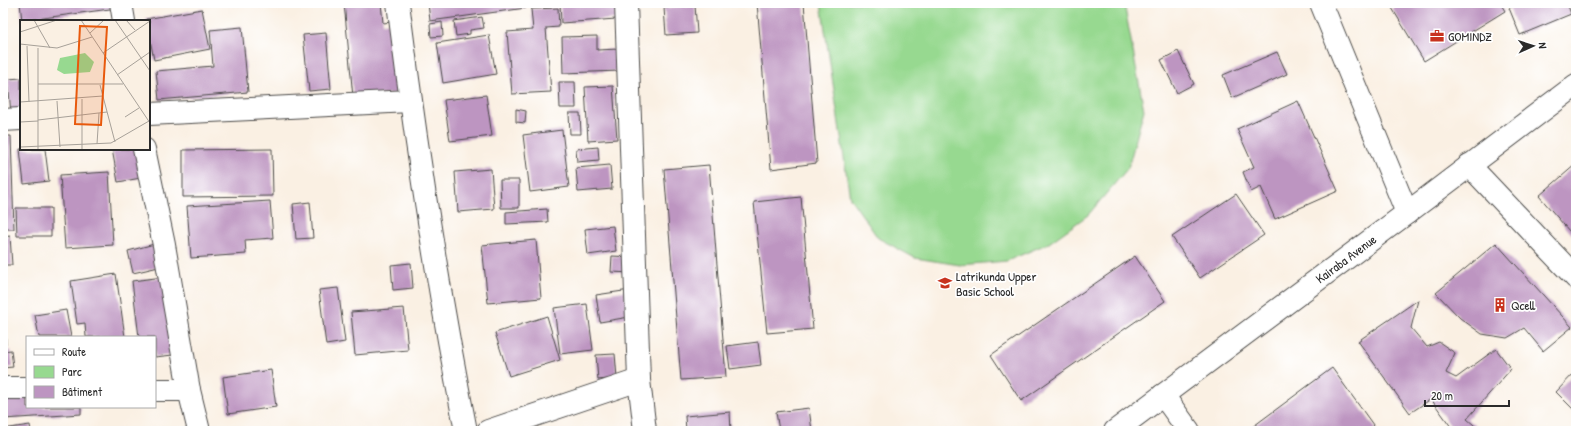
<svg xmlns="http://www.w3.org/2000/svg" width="1579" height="434" font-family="'Patrick Hand',sans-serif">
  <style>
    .green { fill: #97d990; stroke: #61825e }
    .building { fill: #bd95c1 }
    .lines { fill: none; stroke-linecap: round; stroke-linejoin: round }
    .minor-casing { stroke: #4a4947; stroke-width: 24 }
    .minor { stroke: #fff; stroke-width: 22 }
    .labels { text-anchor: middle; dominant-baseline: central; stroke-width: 3.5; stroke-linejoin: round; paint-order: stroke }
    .poi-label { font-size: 13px; fill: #2b2b2b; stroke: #fff; text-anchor: start }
    .street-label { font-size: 13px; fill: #2b2b2b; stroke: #fff }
    .inset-road { fill: none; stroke: #a7a199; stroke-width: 1 }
    .view { fill: #e8590c; fill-opacity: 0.15; stroke: #e8590c; stroke-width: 2 }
    .inset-edge { fill: none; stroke: #2b2b2b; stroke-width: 2 }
  </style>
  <rect width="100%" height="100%" fill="#fff"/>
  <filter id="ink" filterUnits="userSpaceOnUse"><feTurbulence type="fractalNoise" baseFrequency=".025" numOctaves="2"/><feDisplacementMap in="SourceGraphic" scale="8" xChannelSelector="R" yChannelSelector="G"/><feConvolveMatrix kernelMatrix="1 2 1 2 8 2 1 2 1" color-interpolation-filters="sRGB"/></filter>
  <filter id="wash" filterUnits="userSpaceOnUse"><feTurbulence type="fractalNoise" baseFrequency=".012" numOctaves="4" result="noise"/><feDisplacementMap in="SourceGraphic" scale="16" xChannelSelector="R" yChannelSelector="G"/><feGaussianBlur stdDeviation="0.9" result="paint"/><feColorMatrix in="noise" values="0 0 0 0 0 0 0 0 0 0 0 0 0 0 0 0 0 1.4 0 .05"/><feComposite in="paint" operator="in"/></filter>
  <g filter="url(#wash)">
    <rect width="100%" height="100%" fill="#faf0e3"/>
    <polygon class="green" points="821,3 1124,3 1144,110 1128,168 1088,215 1049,243 1007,261 960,265 915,258 878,238 850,198"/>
    <g id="blocks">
      <g class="building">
        <polygon points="20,3 117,3 117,8 22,21"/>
        <polygon points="344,3 381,3 383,23 392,22 399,93 353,97"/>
        <polygon points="428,3 525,3 526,8 430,21"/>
        <polygon points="560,3 615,3 616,19 561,23"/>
        <polygon points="757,3 804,3 817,163 771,169"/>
        <polygon points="1400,3 1500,3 1505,11 1424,61 1392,8"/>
        <polygon points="1520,3 1567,3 1571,14 1520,35 1509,8"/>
        <polygon points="695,5 697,33 666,35 664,8"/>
        <polygon points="558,8 559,27 546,28 551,92 512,94 507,32 533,30 531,9"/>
        <polygon points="202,9 210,49 154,60 149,34 149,21 146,21 146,19"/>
        <polygon points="482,17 484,28 470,30 470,34 456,36 454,21"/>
        <polygon points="442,22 443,36 431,37 430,24"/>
        <polygon points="242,27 248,92 159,100 156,71 213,66 210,30"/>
        <polygon points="326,33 331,89 309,91 303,35"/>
        <polygon points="489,35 496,74 443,83 437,43"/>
        <polygon points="597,36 597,50 619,49 620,71 563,73 562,37"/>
        <polygon points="1178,51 1194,84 1177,93 1161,60"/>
        <polygon points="1277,52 1287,74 1232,98 1223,75"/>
        <polygon points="21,78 21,113 11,114 8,79"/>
        <polygon points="559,82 575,82 576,108 560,108"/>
        <polygon points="613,86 617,139 588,141 585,87"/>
        <polygon points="486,95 492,136 450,141 444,100"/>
        <polygon points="1298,101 1338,191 1275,219 1261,187 1251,192 1243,172 1254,167 1237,129"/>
        <polygon points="516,109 526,111 525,123 516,122"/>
        <polygon points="569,113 580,113 581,134 570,134"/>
        <polygon points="562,130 569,187 530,192 523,135"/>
        <polygon points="3,136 11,136 14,229 3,229"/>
        <polygon points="598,147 599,160 577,162 576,149"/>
        <polygon points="20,149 45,149 49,181 24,184"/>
        <polygon points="112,149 135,149 141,178 118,182"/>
        <polygon points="272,149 273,196 183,197 183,150"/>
        <polygon points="1576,164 1576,239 1539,196"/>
        <polygon points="610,165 612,189 578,192 576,168"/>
        <polygon points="709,165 726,377 681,380 664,169"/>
        <polygon points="491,169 494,209 458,212 455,172"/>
        <polygon points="109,172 113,245 65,248 60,175"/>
        <polygon points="500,180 519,180 519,208 501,208"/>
        <polygon points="1236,194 1264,235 1200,278 1172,237"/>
        <polygon points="801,197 813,329 767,333 754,202"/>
        <polygon points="270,201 273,238 245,240 246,254 191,258 187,206"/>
        <polygon points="310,202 313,238 296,239 293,204"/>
        <polygon points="16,208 51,208 51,236 17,236"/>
        <polygon points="547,209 548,222 506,224 506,212"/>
        <polygon points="613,226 616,251 588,255 585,229"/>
        <polygon points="10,236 12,265 3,265 3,237"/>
        <polygon points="536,240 541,298 488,303 482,245"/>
        <polygon points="158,243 163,266 133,273 128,251"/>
        <polygon points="1496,243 1572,327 1543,351 1524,328 1507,338 1482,334 1460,318 1436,293"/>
        <polygon points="612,256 633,257 632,273 611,272"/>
        <polygon points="1135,256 1165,301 1021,401 991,355"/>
        <polygon points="411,263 413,288 393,290 391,265"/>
        <polygon points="116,274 125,337 86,337 85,323 77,324 71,281"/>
        <polygon points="163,277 173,355 155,357 155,337 139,337 132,281"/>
        <polygon points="338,288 345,342 326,345 319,290"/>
        <polygon points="630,290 635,316 600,322 596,295"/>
        <polygon points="1418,300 1411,328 1427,347 1439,342 1455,353 1446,373 1456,378 1496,349 1511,369 1467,419 1481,431 1454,431 1431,399 1410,413 1358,341"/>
        <polygon points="587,304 593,350 560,354 554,308"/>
        <polygon points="404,308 408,350 355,355 351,312"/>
        <polygon points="66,310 71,337 39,337 35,315"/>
        <polygon points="3,312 5,312 6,345 3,345"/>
        <polygon points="547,316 560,360 509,376 495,333"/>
        <polygon points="758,342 761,365 730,369 727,346"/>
        <polygon points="11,350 13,367 3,368 3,351"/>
        <polygon points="615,354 617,378 598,380 596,355"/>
        <polygon points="1332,368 1376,429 1373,431 1247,431"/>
        <polygon points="271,370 276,407 228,414 223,377"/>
        <polygon points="1576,371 1576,412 1556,392"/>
        <polygon points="27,396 27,407 81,407 81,414 3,419 3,398"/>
        <polygon points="809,408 812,431 779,431 776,412"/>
        <polygon points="730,412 731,431 686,431 685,416"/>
        <polygon points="30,425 31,431 3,431 3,429"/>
      </g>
    </g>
  </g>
  <g filter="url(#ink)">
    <use href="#blocks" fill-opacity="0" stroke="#4a4947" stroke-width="1"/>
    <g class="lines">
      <defs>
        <g id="minor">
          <polyline points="121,3 124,21"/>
          <path d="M398,3C416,146 438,289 466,431"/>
          <polyline points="626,3 639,380 645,431"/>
          <polyline points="1321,3 1407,213"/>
          <polyline points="149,114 410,101"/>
          <polyline points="3,120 21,119"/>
          <polyline points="144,149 164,245 189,390 199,431"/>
          <polyline points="1469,165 1576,278"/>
          <polyline points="3,388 27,388"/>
          <polyline points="155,390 189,390"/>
          <polyline points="1163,395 1189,431"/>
          <polyline points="488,431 639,380"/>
          <path id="s1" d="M1115,431L1407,213L1576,85"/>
        </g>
      </defs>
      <use href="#minor" class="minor-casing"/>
      <use href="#minor" class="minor"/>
    </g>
  </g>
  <defs>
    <symbol id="office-bare" viewBox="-9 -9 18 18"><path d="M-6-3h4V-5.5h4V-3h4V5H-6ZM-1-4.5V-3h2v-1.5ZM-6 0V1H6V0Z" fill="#c8321e" stroke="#fff" stroke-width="2.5" paint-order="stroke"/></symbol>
    <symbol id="school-bare" viewBox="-9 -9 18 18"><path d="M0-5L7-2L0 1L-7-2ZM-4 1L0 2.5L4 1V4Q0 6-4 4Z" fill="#c8321e" stroke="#fff" stroke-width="2.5" paint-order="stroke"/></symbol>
    <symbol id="building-bare" viewBox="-9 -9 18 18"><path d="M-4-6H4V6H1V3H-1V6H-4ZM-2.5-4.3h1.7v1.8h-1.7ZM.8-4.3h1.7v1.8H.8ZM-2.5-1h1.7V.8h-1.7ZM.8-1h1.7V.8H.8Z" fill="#c8321e" stroke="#fff" stroke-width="2.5" paint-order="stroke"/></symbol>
  </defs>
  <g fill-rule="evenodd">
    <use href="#office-bare" x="1427" y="26" width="20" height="20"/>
    <use href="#school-bare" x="935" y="273" width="20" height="20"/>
    <use href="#building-bare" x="1490" y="295" width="20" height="20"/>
  </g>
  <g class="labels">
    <g class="poi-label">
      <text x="1448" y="36">GOMINDZ</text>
      <text x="956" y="276">Latrikunda Upper<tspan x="956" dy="15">Basic School</tspan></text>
      <text x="1511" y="305">Qcell</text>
    </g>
    <g class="street-label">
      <text stroke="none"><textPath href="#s1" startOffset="288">Kairaba Avenue</textPath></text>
    </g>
  </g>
  <g transform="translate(20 20)">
    <rect width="130" height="130" fill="#faf0e3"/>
    <path d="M65,33L74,42L70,52L44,54L37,50L40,38Z" fill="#97d990"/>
    <path class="inset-road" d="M14,0L30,28M61,0L130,103M95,0L130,51M106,0L115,10M0,12L37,0M70,13L84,0M0,24L37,28L72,17M7,26L9,82M18,28V130M83,33L130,1M97,55L130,32M18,64H103M80,65L95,122M37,81L40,127M0,82L83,76M105,97L119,88M18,100L87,92M0,102L18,101M77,124L79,93M0,127L91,123L129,101M62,130V79"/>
    <path class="view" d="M60,6L87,7L81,105L55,104Z"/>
    <rect width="130" height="130" class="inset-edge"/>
  </g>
  <rect width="1579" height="434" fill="none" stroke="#fff" stroke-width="16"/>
  <rect x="26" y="336" width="130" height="72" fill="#ffffff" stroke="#aaaaaa"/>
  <rect x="34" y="349" width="20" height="6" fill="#ffffff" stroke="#aaaaaa"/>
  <text x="62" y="356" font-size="12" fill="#2b2b2b">Route</text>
  <rect x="34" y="366" width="20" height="12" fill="#97d990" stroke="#aaaaaa"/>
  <text x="62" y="376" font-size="12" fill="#2b2b2b">Parc</text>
  <rect x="34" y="386" width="20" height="12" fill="#bd95c1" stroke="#aaaaaa"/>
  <text x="62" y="396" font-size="12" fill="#2b2b2b">Bâtiment</text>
  <g transform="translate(1533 46) rotate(87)" stroke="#ffffff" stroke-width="3" paint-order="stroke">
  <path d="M0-3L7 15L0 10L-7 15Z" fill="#2b2b2b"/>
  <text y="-6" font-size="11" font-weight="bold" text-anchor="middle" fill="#2b2b2b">N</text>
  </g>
  <path d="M1425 400v6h84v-6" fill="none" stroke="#2b2b2b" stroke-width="2"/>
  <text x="1431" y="400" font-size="12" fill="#2b2b2b" stroke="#ffffff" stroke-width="3" paint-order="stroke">20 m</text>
</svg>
